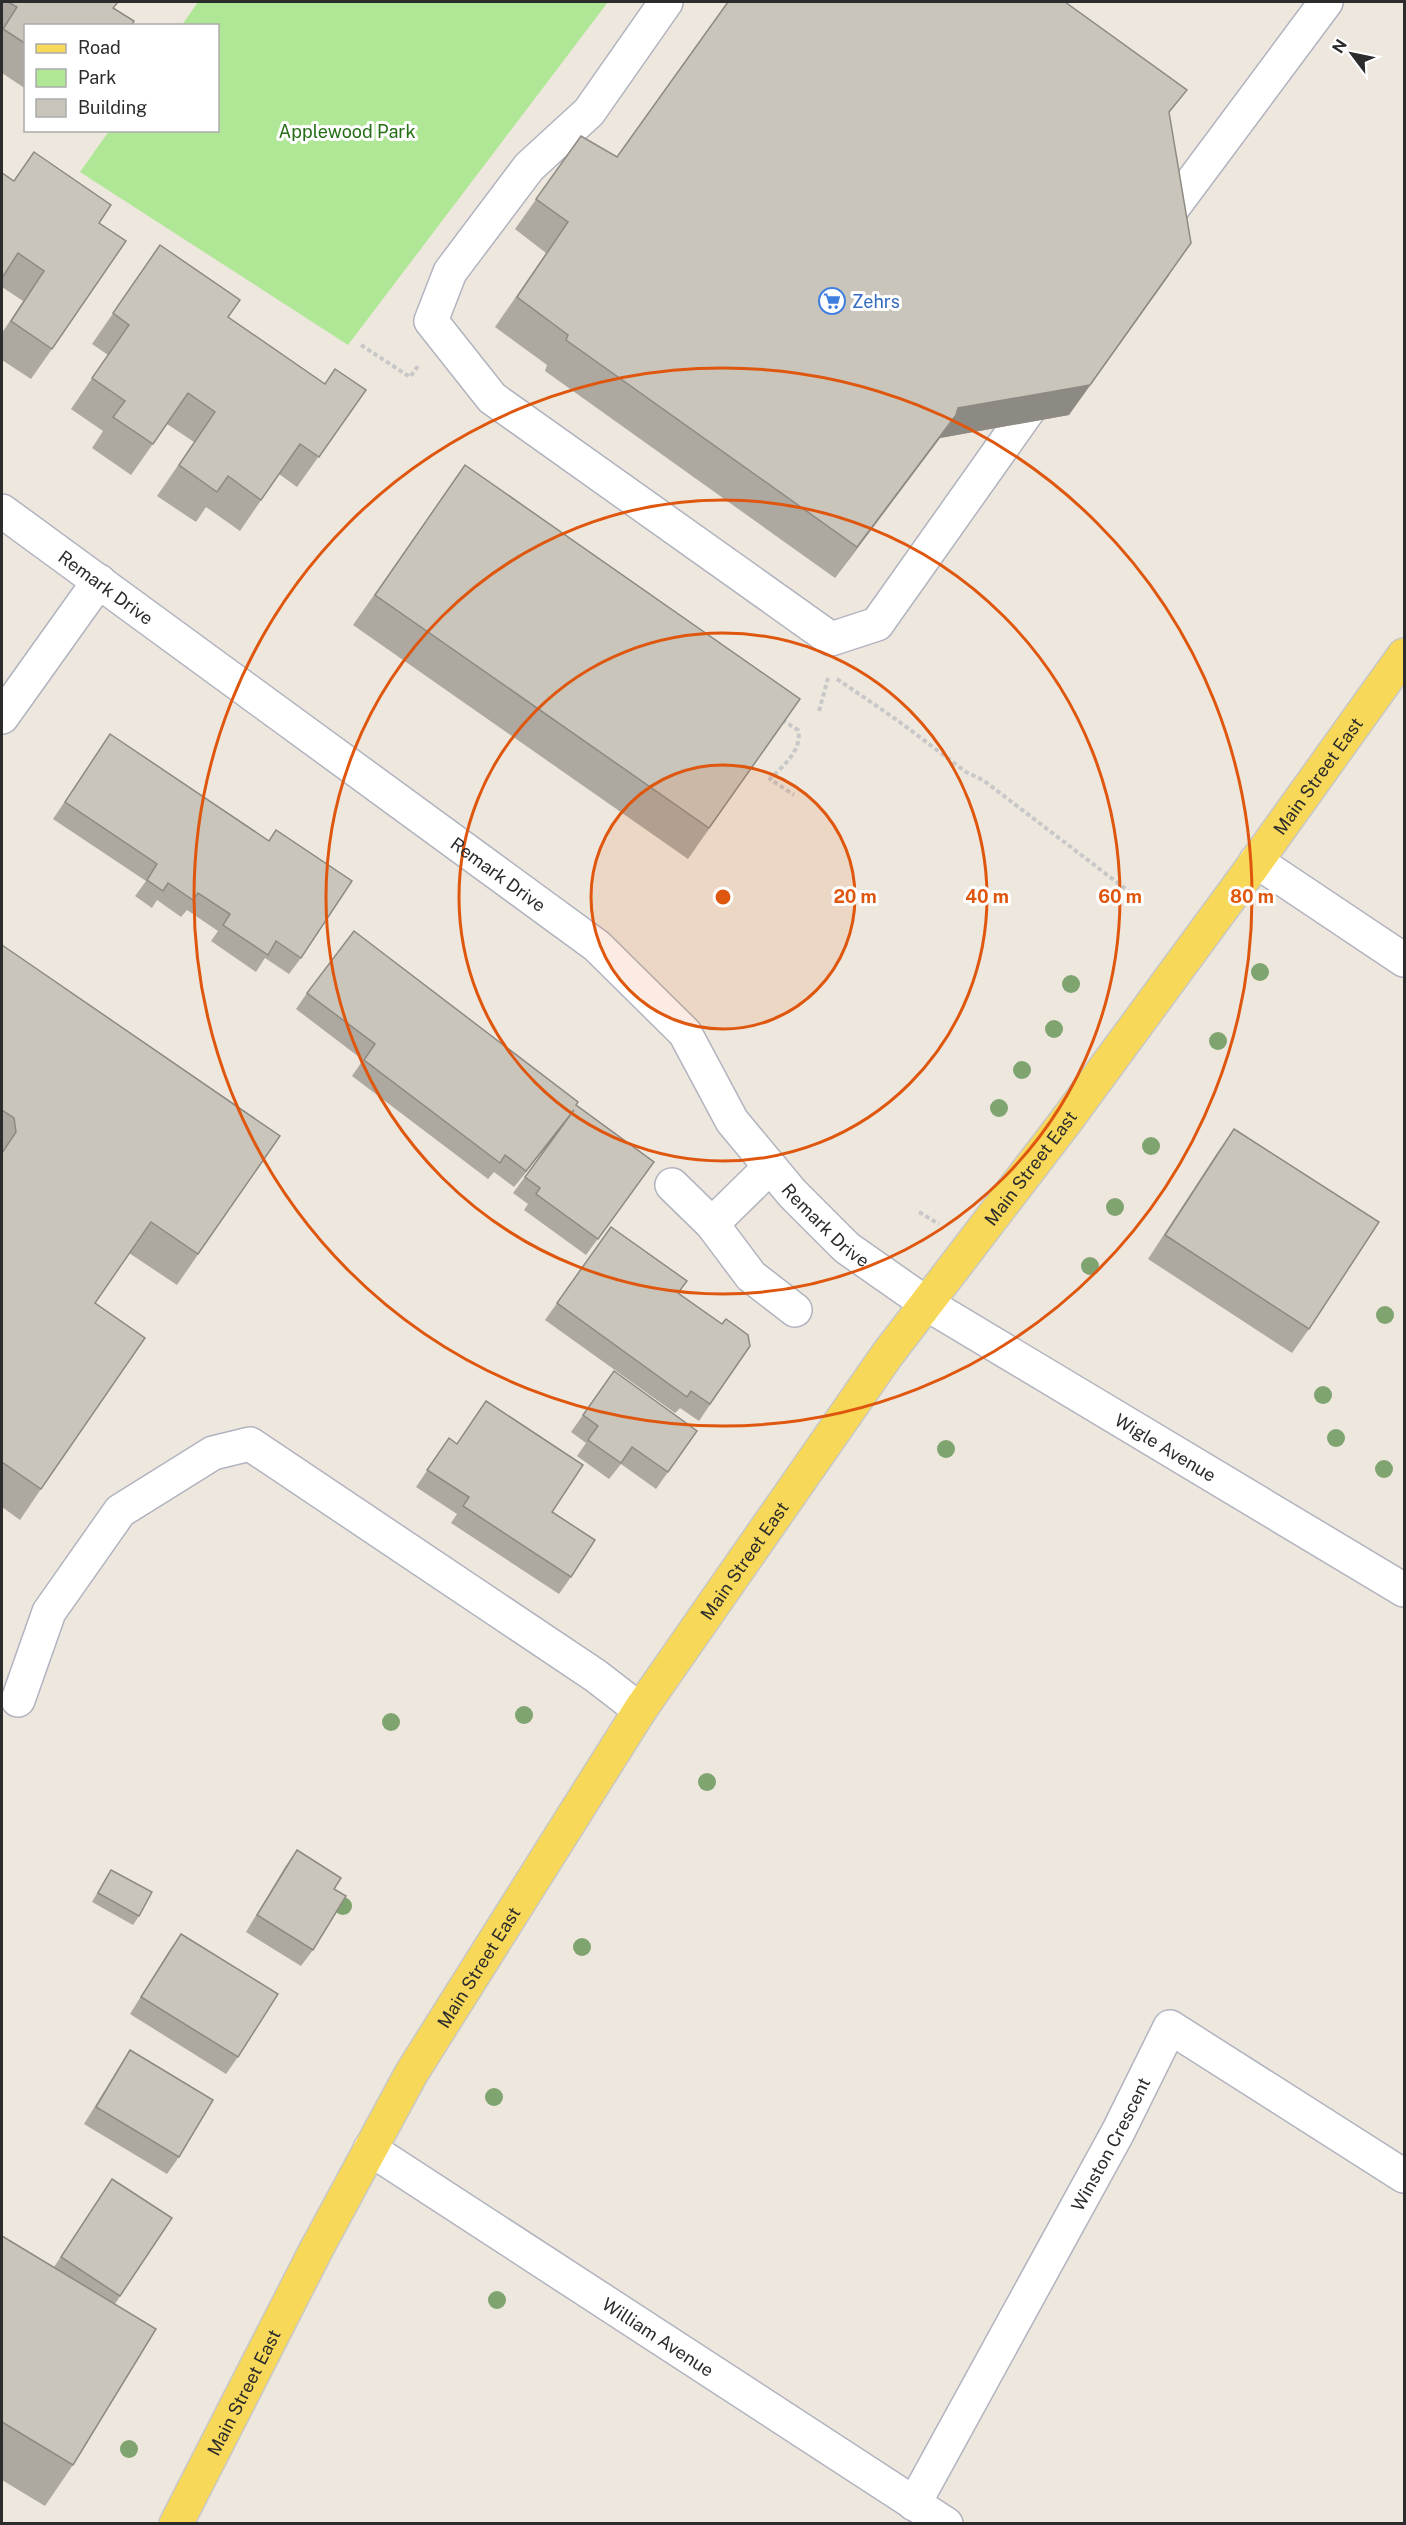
<svg xmlns="http://www.w3.org/2000/svg" width="1406" height="2525" font-family="'Public Sans',sans-serif">
  <style>
    .green { fill: #afe797 }
    .lines { fill: none; stroke-linecap: round; stroke-linejoin: round }
    .minor-casing { stroke: #b1b3c0; stroke-width: 36 }
    .major-casing { stroke: #c8c8c8; stroke-width: 36 }
    .path { stroke: #c8c8c8; stroke-width: 4; stroke-dasharray: 4.5 3; stroke-linecap: butt }
    .minor { stroke: #fff; stroke-width: 33 }
    .major { stroke: #f8d858; stroke-width: 33 }
    .tree { fill: #7fa470 }
    .wall { fill: #ada9a1 }
    .shaded-wall { fill: #8d8a83 }
    .building { fill: #c9c5bb; stroke: #8d8a83; stroke-width: 1.5 }
    .ring { fill: none; stroke: #df570e; stroke-width: 3 }
    .labels { text-anchor: middle; dominant-baseline: central; stroke-width: 6; stroke-linejoin: round; paint-order: stroke }
    .park-label { font-size: 18px; fill: #256e16; stroke: #fff }
    .shop-label { font-size: 18px; fill: #366cbe; stroke: #fff; text-anchor: start }
    .street-label { font-size: 18px; fill: #2c2c2c; stroke: #fff }
    .centre { fill: #df570e; stroke: #fff; stroke-width: 3 }
    .ring-label { font-size: 18px; text-anchor: middle; font-weight: bold; fill: #df570e; stroke: #fff; stroke-width: 6; stroke-linejoin: round; paint-order: stroke }
  </style>
  <rect width="100%" height="100%" fill="#eee7dd"/>
  <polygon class="green" points="198,2 608,2 348,345 80,172 109,131 218,130 218,26 182,25"/>
  <g class="lines">
    <defs>
      <g id="minor">
        <polyline points="666,2 589,112 529,167 450,272 431,321 492,398 831,639 877,624 1044,388"/>
        <polyline points="1157,229 1326,2"/>
        <path id="s1" d="M2,511L597,946L685,1033L732,1121L792,1193L847,1248L927,1304L1404,1590"/>
        <polyline points="2,717 99,581"/>
        <polyline points="1256,861 1404,960"/>
        <polyline points="770,1167 712,1224 751,1276 795,1310"/>
        <polyline points="672,1185 712,1224"/>
        <polyline points="18,1700 49,1612 120,1511 213,1453 250,1444 596,1676 640,1710"/>
        <path id="s2" d="M370,2149L946,2524"/>
        <path id="s3" d="M914,2504L1118,2132L1170,2027L1404,2176"/>
      </g>
      <g id="major">
        <path id="s4" d="M176,2524L317,2248L411,2074L640,1710L887,1355L1066,1121L1248,873L1404,655"/>
      </g>
    </defs>
    <use href="#minor" class="minor-casing"/>
    <use href="#major" class="major-casing"/>
    <g class="path">
      <polyline points="361,345 410,377 418,366"/>
      <polyline points="837,679 897,720 966,772 983,780 1131,893 1132,903"/>
      <polyline points="819,711 828,678"/>
      <path d="M782,720L798,730C803,750 782,767 770,779L794,795"/>
      <polyline points="919,1212 939,1224"/>
    </g>
    <use href="#minor" class="minor"/>
    <use href="#major" class="major"/>
  </g>
  <g class="tree">
    <circle cx="1260" cy="972" r="9"/>
    <circle cx="1071" cy="984" r="9"/>
    <circle cx="1054" cy="1029" r="9"/>
    <circle cx="1218" cy="1041" r="9"/>
    <circle cx="1022" cy="1070" r="9"/>
    <circle cx="999" cy="1108" r="9"/>
    <circle cx="1151" cy="1146" r="9"/>
    <circle cx="1115" cy="1207" r="9"/>
    <circle cx="1090" cy="1266" r="9"/>
    <circle cx="1385" cy="1315" r="9"/>
    <circle cx="1323" cy="1395" r="9"/>
    <circle cx="1336" cy="1438" r="9"/>
    <circle cx="946" cy="1449" r="9"/>
    <circle cx="1384" cy="1469" r="9"/>
    <circle cx="524" cy="1715" r="9"/>
    <circle cx="391" cy="1722" r="9"/>
    <circle cx="707" cy="1782" r="9"/>
    <circle cx="343" cy="1906" r="9"/>
    <circle cx="582" cy="1947" r="9"/>
    <circle cx="494" cy="2097" r="9"/>
    <circle cx="497" cy="2300" r="9"/>
    <circle cx="129" cy="2449" r="9"/>
  </g>
  <g class="wall">
    <polygon points="2,2 118,2 26,26 26,89 2,73"/>
    <polygon points="1170,114 1069,415 940,438 835,578 545,371 547,365 495,327 546,253 515,229 581,136 617,157"/>
    <polygon points="2,173 13,181 99,223 52,349 31,379 2,360 2,333 23,301 2,287"/>
    <polygon points="160,245 228,317 325,384 366,390 297,487 279,474 240,531 206,507 196,522 157,496 194,442 167,424 131,475 92,448 103,431 71,409 108,355 92,344"/>
    <polygon points="465,465 800,699 688,859 353,625"/>
    <polygon points="110,734 301,958 289,974 265,958 256,972 211,941 218,931 187,910 181,917 157,900 152,908 135,896 146,881 53,819"/>
    <polygon points="2,945 280,1136 177,1285 129,1253 95,1303 41,1489 20,1520 2,1507"/>
    <polygon points="307,993 577,1105 654,1162 586,1255 524,1210 528,1204 513,1193 554,1137 514,1187 494,1172 488,1179 352,1076 363,1060 296,1009"/>
    <polygon points="1234,1129 1309,1329 1292,1353 1148,1259 1217,1153"/>
    <polygon points="611,1227 687,1281 678,1294 750,1346 699,1421 680,1408 675,1413 545,1320"/>
    <polygon points="614,1371 697,1431 656,1489 621,1464 609,1479 577,1456 586,1443 571,1432"/>
    <polygon points="486,1401 552,1512 571,1577 559,1594 451,1523 457,1514 416,1487 449,1438 457,1444"/>
    <polygon points="297,1850 334,1889 313,1950 301,1966 246,1932 285,1867"/>
    <polygon points="111,1870 139,1916 133,1925 92,1902 105,1879"/>
    <polygon points="181,1934 238,2057 226,2074 130,2014 169,1951"/>
    <polygon points="130,2050 179,2157 167,2174 84,2124 119,2067"/>
    <polygon points="112,2179 172,2218 115,2304 73,2465 45,2506 2,2480 2,2236 54,2267"/>
  </g>
  <g class="shaded-wall">
    <polygon points="1170,274 1069,415 940,438 835,578 958,408"/>
    <polygon points="574,1110 562,1126 514,1187 526,1171"/>
  </g>
  <g class="building">
    <polygon points="8,2 118,2 113,8 134,21 131,26 26,26 26,44 3,29 17,7"/>
    <polygon points="728,2 1065,2 1187,90 1169,112 1191,243 1090,385 958,408 956,415 857,547 566,340 568,335 517,297 568,222 536,199 581,136 617,157"/>
    <polygon points="34,152 111,205 99,223 126,241 52,349 11,321 44,271 18,253 2,278 2,173 14,181"/>
    <polygon points="160,245 240,300 228,317 325,384 335,369 366,390 319,457 300,444 261,500 228,476 217,492 179,465 215,412 188,393 153,444 113,417 125,401 92,378 129,325 113,313"/>
    <polygon points="465,465 800,699 709,828 375,595"/>
    <polygon points="110,734 269,841 276,830 352,881 301,958 276,941 268,955 223,925 230,914 198,893 193,900 168,883 163,891 147,880 157,864 65,802"/>
    <polygon points="354,931 578,1102 576,1105 654,1162 598,1239 536,1194 540,1188 525,1177 574,1110 526,1171 505,1155 500,1163 364,1060 375,1044 307,993"/>
    <polygon points="2,945 280,1136 198,1254 151,1222 95,1303 145,1338 41,1489 2,1462 2,1153 16,1132 14,1118 2,1110"/>
    <polygon points="1234,1129 1379,1222 1309,1329 1165,1235"/>
    <polygon points="611,1227 687,1281 678,1293 722,1324 726,1319 748,1335 750,1346 710,1404 691,1391 687,1397 557,1303"/>
    <polygon points="614,1371 697,1431 668,1472 632,1447 621,1463 588,1440 598,1426 583,1415"/>
    <polygon points="486,1401 583,1465 552,1512 595,1540 571,1577 463,1506 469,1497 427,1470 449,1438 457,1444"/>
    <polygon points="297,1850 341,1878 334,1889 346,1896 313,1950 257,1915"/>
    <polygon points="111,1870 152,1892 139,1916 98,1893"/>
    <polygon points="181,1934 278,1994 238,2057 141,1997"/>
    <polygon points="130,2050 213,2100 179,2157 96,2107"/>
    <polygon points="112,2179 172,2218 120,2296 61,2257"/>
    <polygon points="2,2236 156,2329 73,2465 2,2422"/>
  </g>
  <circle cx="723" cy="897" r="132" fill="#df570e" fill-opacity=".12"/>
  <g class="ring">
    <circle cx="723" cy="897" r="132"/>
    <circle cx="723" cy="897" r="264"/>
    <circle cx="723" cy="897" r="397"/>
    <circle cx="723" cy="897" r="529"/>
  </g>
  <defs>
    <symbol id="supermarket-ring" viewBox="-11 -11 22 22"><circle r="9.5" fill="#fff" stroke="#3f7fe0" stroke-width="1.5"/><path d="M-6-5.5h2.5l.6 2H6L4.5 2H-2.5L-4.4-4H-6ZM-1.5 3.2a1.3 1.3 0 1 0 .1 0ZM3 3.2a1.3 1.3 0 1 0 .1 0Z" fill="#3f7fe0"/></symbol>
  </defs>
  <g fill-rule="evenodd">
    <use href="#supermarket-ring" x="817" y="286" width="30" height="30"/>
  </g>
  <g class="labels">
    <g class="park-label">
      <text x="347" y="131">Applewood Park</text>
    </g>
    <g class="shop-label">
      <text x="852" y="301">Zehrs</text>
    </g>
    <g class="street-label">
      <text stroke="none"><textPath href="#s1" startOffset="129">Remark Drive</textPath></text>
      <text stroke="none"><textPath href="#s4" startOffset="2092">Main Street East</textPath></text>
      <text stroke="none"><textPath href="#s1" startOffset="615">Remark Drive</textPath></text>
      <text stroke="none"><textPath href="#s4" startOffset="1606">Main Street East</textPath></text>
      <text stroke="none"><textPath href="#s1" startOffset="1101">Remark Drive</textPath></text>
      <text stroke="none"><textPath href="#s1" startOffset="1508">Wigle Avenue</textPath></text>
      <text stroke="none"><textPath href="#s4" startOffset="1120">Main Street East</textPath></text>
      <text stroke="none"><textPath href="#s4" startOffset="634">Main Street East</textPath></text>
      <text stroke="none"><textPath href="#s3" startOffset="410">Winston Crescent</textPath></text>
      <text stroke="none"><textPath href="#s2" startOffset="344">William Avenue</textPath></text>
      <text stroke="none"><textPath href="#s4" startOffset="148">Main Street East</textPath></text>
    </g>
  </g>
  <circle cx="723" cy="897" r="9" class="centre"/>
  <g class="ring-label">
    <text x="855" y="903">20 m</text>
    <text x="987" y="903">40 m</text>
    <text x="1120" y="903">60 m</text>
    <text x="1252" y="903">80 m</text>
  </g>
  <rect width="1406" height="2525" fill="none" stroke="#2c2c2c" stroke-width="6"/>
  <rect x="24" y="24" width="195" height="108" fill="#ffffff" stroke="#ababab" stroke-width="1.5"/>
  <rect x="36" y="44" width="30" height="9" fill="#f8d858" stroke="#ababab" stroke-width="1.5"/>
  <text x="78" y="54" font-size="18" fill="#2c2c2c">Road</text>
  <rect x="36" y="69" width="30" height="18" fill="#afe797" stroke="#ababab" stroke-width="1.5"/>
  <text x="78" y="84" font-size="18" fill="#2c2c2c">Park</text>
  <rect x="36" y="99" width="30" height="18" fill="#c9c5bb" stroke="#ababab" stroke-width="1.5"/>
  <text x="78" y="114" font-size="18" fill="#2c2c2c">Building</text>
  <g transform="translate(1352 54) rotate(302)" stroke="#ffffff" stroke-width="4.5" paint-order="stroke">
  <path d="M0-4.5L10 22L0 15L-10 22Z" fill="#2c2c2c"/>
  <text y="-9" font-size="16" font-weight="bold" text-anchor="middle" fill="#2c2c2c">N</text>
  </g>
</svg>
